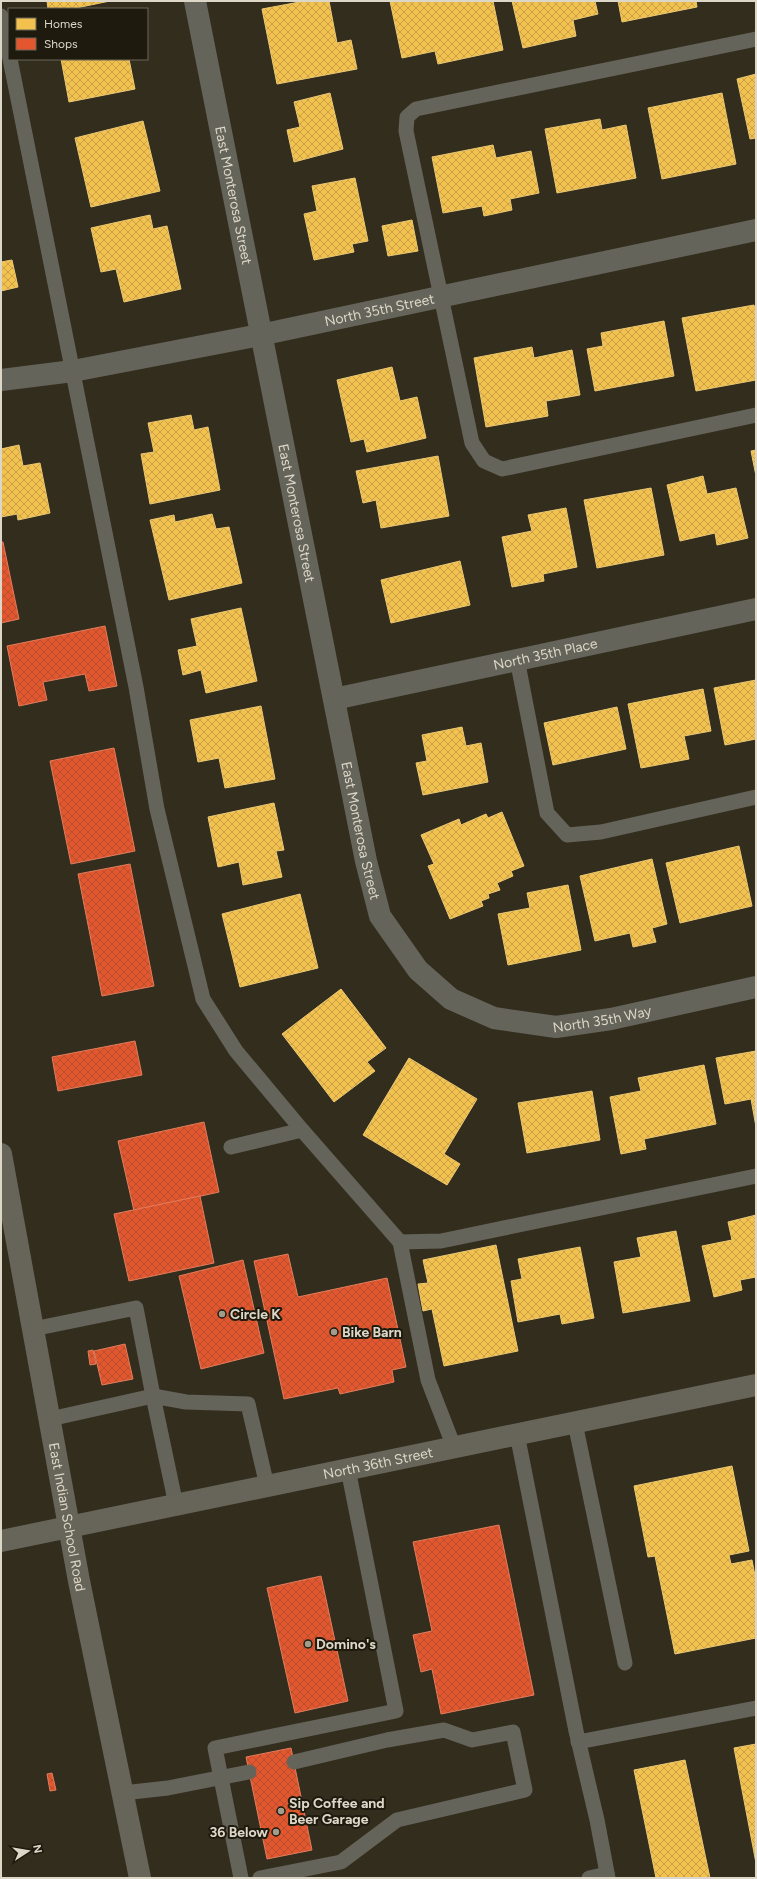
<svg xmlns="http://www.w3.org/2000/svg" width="757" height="1879" font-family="Figtree,sans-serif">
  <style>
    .homes { fill: url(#homes-cross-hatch); stroke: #ebc872 }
    .shops { fill: url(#shops-cross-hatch); stroke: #e27d5c }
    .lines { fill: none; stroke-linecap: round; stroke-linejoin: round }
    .service { stroke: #65645a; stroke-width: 15 }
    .minor { stroke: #65645a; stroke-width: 22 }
    .secondary { stroke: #676559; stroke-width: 22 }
    .poi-dot { fill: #a19c8c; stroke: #1e1a0e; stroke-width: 1.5 }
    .labels { text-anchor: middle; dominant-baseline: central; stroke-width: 4; stroke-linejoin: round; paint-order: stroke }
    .street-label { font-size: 14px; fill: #dcd7c7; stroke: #1e1a0e }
    .poi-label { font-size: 14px; font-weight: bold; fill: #dcd7c7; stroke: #1e1a0e; text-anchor: start }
  </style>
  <defs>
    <pattern id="homes-cross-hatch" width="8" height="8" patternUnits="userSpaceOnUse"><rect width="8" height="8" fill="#f2c14e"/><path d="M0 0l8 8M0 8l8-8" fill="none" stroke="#c6a14a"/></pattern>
    <pattern id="shops-cross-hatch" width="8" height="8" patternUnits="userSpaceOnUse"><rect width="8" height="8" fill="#e4572e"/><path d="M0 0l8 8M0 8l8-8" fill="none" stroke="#b35032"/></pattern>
  </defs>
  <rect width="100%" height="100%" fill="#332d1e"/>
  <g class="homes">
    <polygon points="47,1 110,1 71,9 48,9"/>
    <polygon points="305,1 329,1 337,43 351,40 357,69 277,84 262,9"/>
    <polygon points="390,1 493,1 503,50 438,64 435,51 402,58"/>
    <polygon points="512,1 595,1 598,14 573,20 576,36 523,48"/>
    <polygon points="618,1 696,1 697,7 622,22"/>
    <polygon points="61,59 129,59 135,89 69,102"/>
    <polygon points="756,74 756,138 750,139 737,79"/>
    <polygon points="330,93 343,149 294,162 287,130 300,127 294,102"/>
    <polygon points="722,93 736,164 662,179 648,108"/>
    <polygon points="600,119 602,130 626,125 636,178 557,193 545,129"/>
    <polygon points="143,121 160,191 91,207 75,138"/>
    <polygon points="493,145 496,158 531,151 539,193 510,199 512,210 484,216 482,206 443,213 432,157"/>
    <polygon points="355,178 368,241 352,244 354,252 314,260 304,214 317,211 312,186"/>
    <polygon points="150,215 153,229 167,226 181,289 124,302 116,269 101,272 91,228"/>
    <polygon points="412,220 418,251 388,256 382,226"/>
    <polygon points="12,260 18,287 1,291 1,262"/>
    <polygon points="754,305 756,313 756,380 696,391 682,318"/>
    <polygon points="664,321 674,376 595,391 587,349 603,346 601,333"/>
    <polygon points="532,347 534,358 572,350 580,395 546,401 548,416 486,427 474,358"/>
    <polygon points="392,367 400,401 417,397 426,438 367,452 364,439 351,442 337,380"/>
    <polygon points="191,415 194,430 208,427 220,490 150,504 141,454 154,452 148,423"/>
    <polygon points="19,445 23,466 40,463 50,513 18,520 17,514 1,517 1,449"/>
    <polygon points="756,450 756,476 751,451"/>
    <polygon points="438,456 449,516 381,528 376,500 363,503 356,471"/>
    <polygon points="703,476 707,494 736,488 748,538 717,545 715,533 680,541 667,485"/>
    <polygon points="651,488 664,555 597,568 584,500"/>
    <polygon points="566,508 577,567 543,574 544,581 512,587 502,537 532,531 528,515"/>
    <polygon points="212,514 216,529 229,527 242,583 169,600 150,520 174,515 175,522"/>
    <polygon points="460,561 470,605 391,623 381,580"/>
    <polygon points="241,608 257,681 206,693 201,670 183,675 178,650 197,646 191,619"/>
    <polygon points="756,680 756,739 725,745 714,688"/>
    <polygon points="703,689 711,731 684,736 689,759 641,768 628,704"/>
    <polygon points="261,706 275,779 225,788 219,758 198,762 190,720"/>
    <polygon points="617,707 626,749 553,765 544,723"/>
    <polygon points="462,727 466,746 481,743 488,782 423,795 416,763 427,761 422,735"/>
    <polygon points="274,803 284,850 276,851 282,877 243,885 239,862 218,867 208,817"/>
    <polygon points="502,812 524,866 511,871 513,876 497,883 500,890 488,894 489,898 481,901 483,906 450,919 428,866 434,864 421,835 459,819 461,825 486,814 488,818"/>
    <polygon points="739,846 752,906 680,923 666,863"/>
    <polygon points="652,859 667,924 652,928 656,942 633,947 630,933 595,941 580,876"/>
    <polygon points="568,885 581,950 508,965 498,914 530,908 527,893"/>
    <polygon points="300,894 318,968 240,987 222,914"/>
    <polygon points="341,989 386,1048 367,1062 375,1071 334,1102 282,1034"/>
    <polygon points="756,1051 756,1127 751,1099 725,1104 716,1058"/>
    <polygon points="409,1058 477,1099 444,1154 460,1164 447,1185 363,1135"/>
    <polygon points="704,1065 716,1124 644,1139 646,1149 621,1154 610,1097 641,1091 638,1078"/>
    <polygon points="592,1091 600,1140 527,1153 518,1103"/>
    <polygon points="756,1215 756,1277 740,1280 742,1290 714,1297 702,1246 732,1240 728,1222"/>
    <polygon points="676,1231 690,1301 623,1313 614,1262 641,1257 637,1238"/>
    <polygon points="496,1245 518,1351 444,1366 432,1309 423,1311 418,1284 428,1283 423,1260"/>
    <polygon points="580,1247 594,1318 562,1324 560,1314 518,1322 511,1281 522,1279 518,1259"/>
    <polygon points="732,1466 749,1551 729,1555 731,1564 752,1560 756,1581 756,1638 675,1654 655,1556 648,1557 634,1486"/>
    <polygon points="756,1744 756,1863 734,1748"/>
    <polygon points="685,1760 710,1878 656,1878 634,1770"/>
  </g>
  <g class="shops">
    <polygon points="1,542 3,542 19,619 1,623"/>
    <polygon points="105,626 117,686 89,691 85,674 43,682 47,700 19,706 7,646"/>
    <polygon points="114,748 135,851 71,864 50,761"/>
    <polygon points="130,864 154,986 102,996 78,874"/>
    <polygon points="135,1041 142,1075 58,1091 52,1057"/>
    <polygon points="204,1122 219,1192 134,1211 118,1141"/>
    <polygon points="200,1196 214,1263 129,1281 114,1214"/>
    <polygon points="288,1254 298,1297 387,1278 406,1367 392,1370 394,1382 340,1394 338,1388 284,1399 254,1261"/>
    <polygon points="243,1260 264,1353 201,1369 179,1276"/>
    <polygon points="125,1344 133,1379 102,1385 94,1351"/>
    <polygon points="93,1350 96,1364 90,1365 88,1351"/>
    <polygon points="499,1525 534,1695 441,1714 432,1669 421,1672 413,1635 432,1631 413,1542"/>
    <polygon points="321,1576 348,1701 295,1713 267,1588"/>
    <polygon points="291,1748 312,1850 267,1859 246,1757"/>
    <polygon points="52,1773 56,1790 50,1791 47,1774"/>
  </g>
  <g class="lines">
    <g class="service">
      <polyline points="1,16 9,55"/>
      <polyline points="756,39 416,109 407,117 406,131 472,443 484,461 502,469 756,415"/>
      <polyline points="10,59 136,687 157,809 203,999 236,1051 302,1130 400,1242 441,1241 756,1176"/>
      <polyline points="517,659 547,813 567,835 601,832 756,797"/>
      <polyline points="231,1147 302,1130"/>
      <polyline points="400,1242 428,1380 454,1447"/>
      <polyline points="33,1329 136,1308 153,1396 50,1419"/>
      <polyline points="575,1423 625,1663"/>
      <polyline points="517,1434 576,1731 597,1820 608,1878"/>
      <polyline points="176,1505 153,1396 186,1402 248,1404 267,1486"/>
      <polyline points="578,1742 756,1708"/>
      <polyline points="123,1793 168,1788 249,1772"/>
      <polyline points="241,1878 215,1748 396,1711 348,1469"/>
      <polyline points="260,1878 341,1862 397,1820 525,1790 513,1732 472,1740 444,1730 387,1740 294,1762"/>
      <polyline points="589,1878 607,1874"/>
    </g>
    <g class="minor">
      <path id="s1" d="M195,1L366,861L380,916L418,970L451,999L494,1018L556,1027L611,1019L756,987"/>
      <path id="s2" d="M1,380L73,371L260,335L756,230"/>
      <path id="s3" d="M334,699L756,609"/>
    </g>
    <g class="secondary">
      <path id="s4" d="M1,1154L79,1581L140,1878"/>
      <path id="s5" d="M1,1541L756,1385"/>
    </g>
  </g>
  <g class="poi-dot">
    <circle cx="222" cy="1314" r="4"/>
    <circle cx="334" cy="1332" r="4"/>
    <circle cx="308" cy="1644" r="4"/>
    <circle cx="281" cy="1811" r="4"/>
    <circle cx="276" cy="1832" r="4"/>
  </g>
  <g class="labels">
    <g class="street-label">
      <text stroke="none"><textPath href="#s1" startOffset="198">East Monterosa Street</textPath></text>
      <text stroke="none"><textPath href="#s2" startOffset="385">North 35th Street</textPath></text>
      <text stroke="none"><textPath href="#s1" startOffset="522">East Monterosa Street</textPath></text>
      <text stroke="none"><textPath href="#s3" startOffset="216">North 35th Place</textPath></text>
      <text stroke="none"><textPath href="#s1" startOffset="846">East Monterosa Street</textPath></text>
      <text stroke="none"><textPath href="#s1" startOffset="1200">North 35th Way</textPath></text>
      <text stroke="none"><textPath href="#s5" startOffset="385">North 36th Street</textPath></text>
      <text stroke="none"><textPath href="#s4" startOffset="369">East Indian School Road</textPath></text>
    </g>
    <g class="poi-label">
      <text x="230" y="1314">Circle K</text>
      <text x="342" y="1332">Bike Barn</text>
      <text x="316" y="1644">Domino's</text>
      <text x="289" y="1803">Sip Coffee and<tspan x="289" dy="16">Beer Garage</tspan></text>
      <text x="268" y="1832" text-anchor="end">36 Below</text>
    </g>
  </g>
  <rect width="757" height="1879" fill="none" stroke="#dcd7c7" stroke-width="4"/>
  <rect x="8" y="8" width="140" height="52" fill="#1e1a0e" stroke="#6a6658"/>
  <rect x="16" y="18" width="20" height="12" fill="#f2c14e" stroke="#6a6658"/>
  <text x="44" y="28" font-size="12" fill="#dcd7c7">Homes</text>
  <rect x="16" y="38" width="20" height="12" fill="#e4572e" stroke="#6a6658"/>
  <text x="44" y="48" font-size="12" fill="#dcd7c7">Shops</text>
  <g transform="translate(28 1851) rotate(78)" stroke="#1e1a0e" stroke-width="3" paint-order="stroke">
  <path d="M0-3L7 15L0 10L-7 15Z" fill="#dcd7c7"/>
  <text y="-6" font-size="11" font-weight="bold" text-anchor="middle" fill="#dcd7c7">N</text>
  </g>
</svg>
